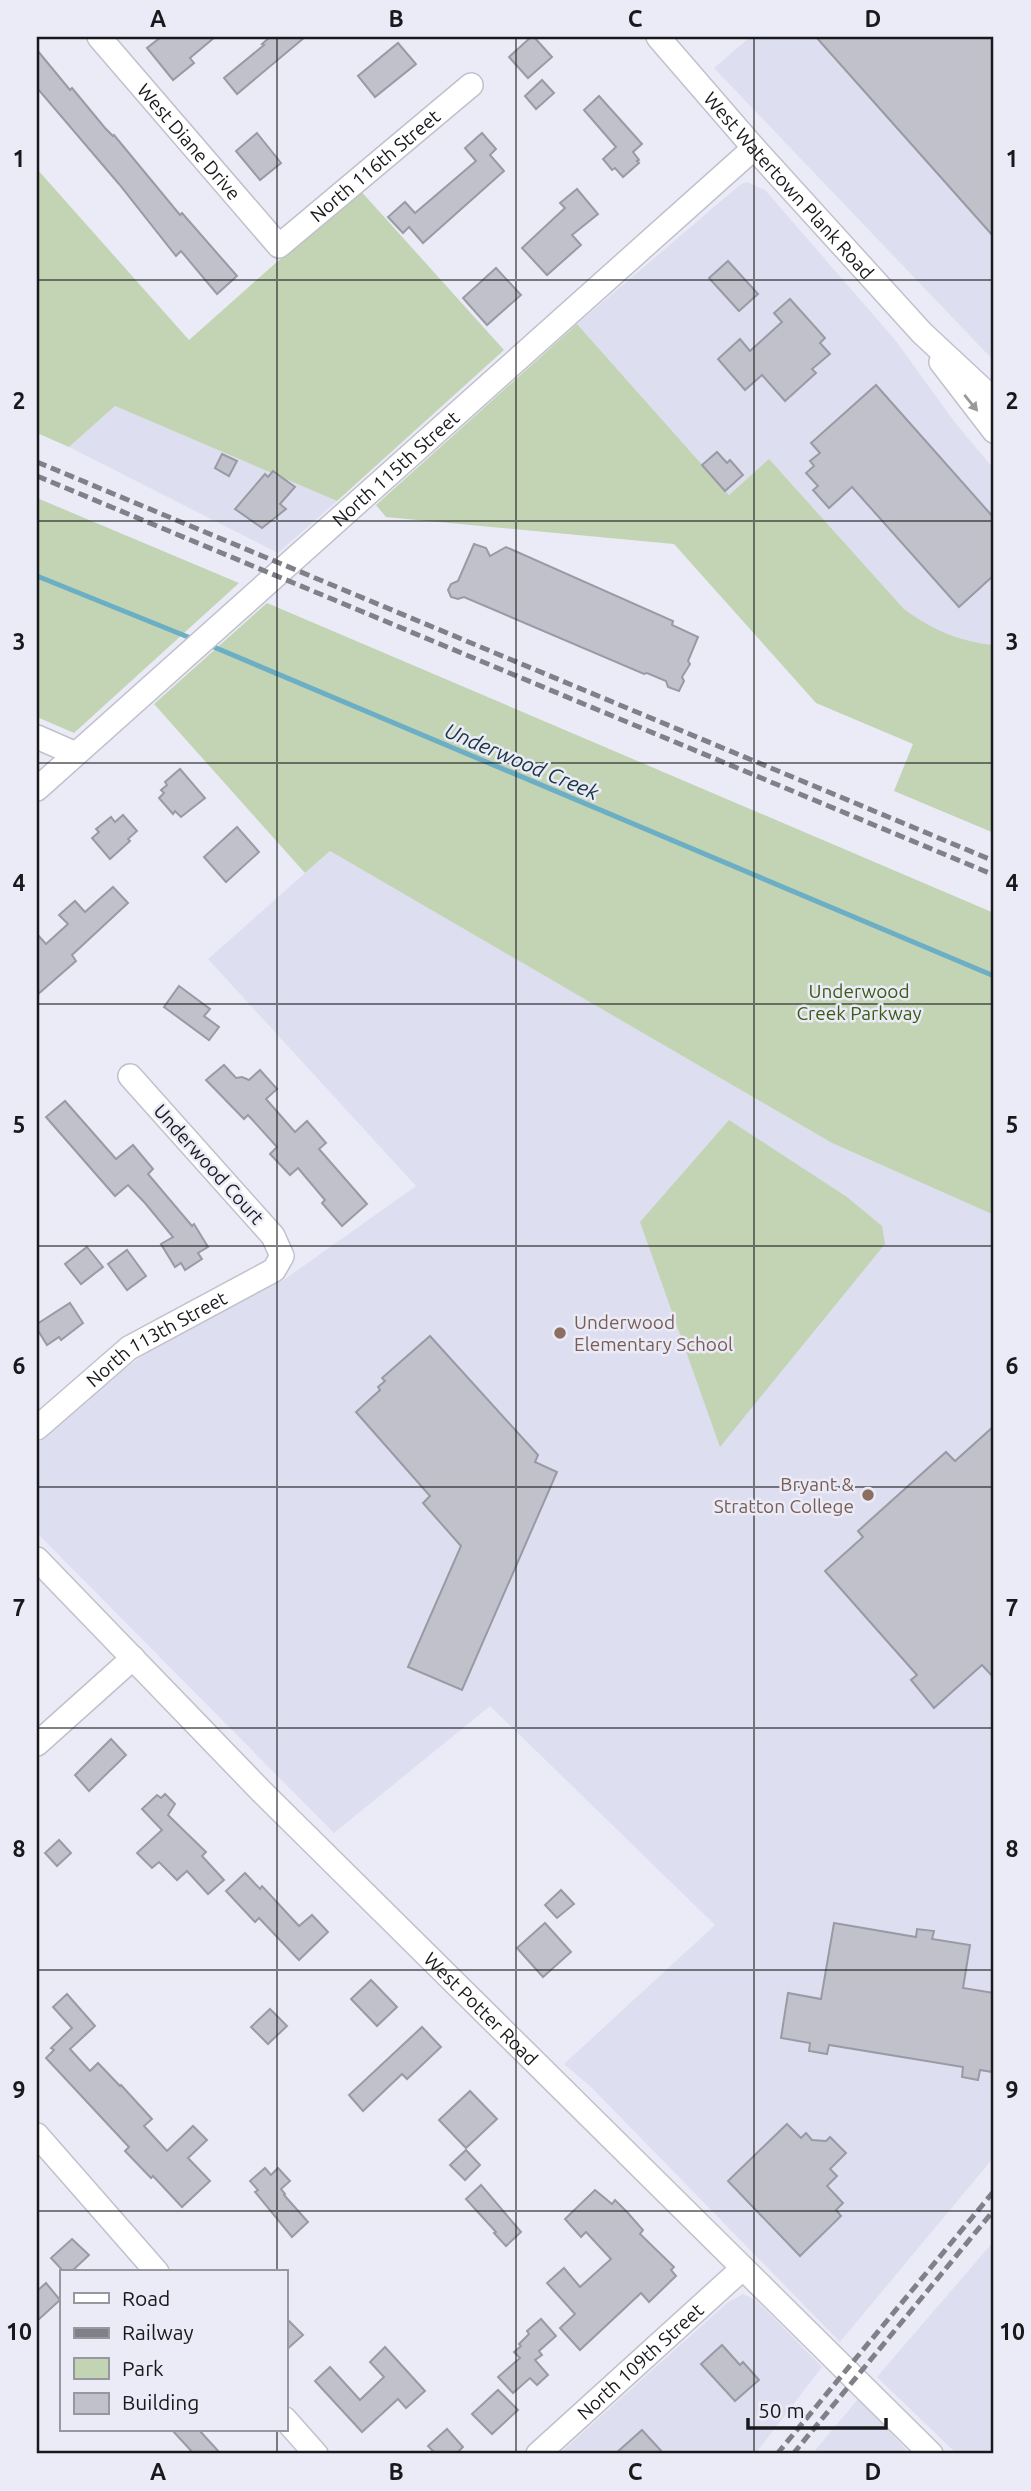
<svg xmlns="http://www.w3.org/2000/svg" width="1031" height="2491" font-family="Ubuntu,sans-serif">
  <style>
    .built { fill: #dedef1 }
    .green { fill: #c3d4b5 }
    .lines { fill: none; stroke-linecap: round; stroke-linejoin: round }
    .stream { stroke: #6cafc5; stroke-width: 5 }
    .building { fill: #c1c1cc; stroke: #999aa4; stroke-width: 2 }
    .minor-casing { stroke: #c0c1cc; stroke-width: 26 }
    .minor { stroke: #fff; stroke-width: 23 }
    .rail { stroke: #808088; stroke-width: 5; stroke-dasharray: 10 5; stroke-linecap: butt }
    .oneway { fill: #989899 }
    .grid { fill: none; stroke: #19191d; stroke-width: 2; stroke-opacity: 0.55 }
    .education-dot { fill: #8d6e63; stroke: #ebebf7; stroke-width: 2.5 }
    .labels { text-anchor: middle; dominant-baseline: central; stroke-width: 5; stroke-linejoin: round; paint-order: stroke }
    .street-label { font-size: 19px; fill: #19191d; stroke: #ebebf7 }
    .park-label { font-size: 19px; fill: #3a5b14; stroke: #ebebf7 }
    .education-label { font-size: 19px; fill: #785e54; stroke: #ebebf7; text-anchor: start }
    .water-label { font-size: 21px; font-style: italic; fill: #163640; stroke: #ebebf7 }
    .neatline { fill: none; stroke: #19191d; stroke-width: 2.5 }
    .grid-label { font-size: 23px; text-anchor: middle; font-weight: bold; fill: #19191d }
  </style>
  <rect width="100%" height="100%" fill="#ebebf7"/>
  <g class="built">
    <polygon points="750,37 994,37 994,361 714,68"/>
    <polygon points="747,182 765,190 896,341 956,424 994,469 994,645 969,642 945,634 922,623 904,609 769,460 729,495 577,324 741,184"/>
    <polygon points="115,406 337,501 278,553 69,447"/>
    <polygon points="330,851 832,1143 994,1215 994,2157 840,2342 592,2088 564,2064 715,1925 490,1706 334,1833 37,1533 37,1443 119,1373 153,1348 285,1279 416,1186 208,959"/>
    <polygon points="994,2241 994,2454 957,2454 877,2377"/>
    <polygon points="743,2294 756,2300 822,2367 755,2454 559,2454 727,2303"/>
    <polygon points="859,2398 910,2454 812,2454"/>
  </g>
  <g class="green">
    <polygon points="37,169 189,340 359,189 504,350 337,501 115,406 69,447 37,433"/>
    <path d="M577,324L729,495L769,459L904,609C932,630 960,642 994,645V833L894,791L913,744L816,703L674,544L386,517L376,505Z"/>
    <polygon points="37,498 239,583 74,733 37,717"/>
    <polygon points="267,603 994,913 994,1215 832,1143 330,851 305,873 154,704"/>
    <polygon points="729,1120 847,1197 882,1226 885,1244 720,1447 640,1222"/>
  </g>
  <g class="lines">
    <g class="stream">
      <polyline points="37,576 193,639"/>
      <polyline points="209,645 994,976"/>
    </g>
  </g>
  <g class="building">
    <polygon points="161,37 215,37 190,58 194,63 173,80 147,48"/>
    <polygon points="270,37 305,37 237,94 224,78 264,45 262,44"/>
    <polygon points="531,37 534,37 552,57 528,78 509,57"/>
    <polygon points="816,37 994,37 994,237"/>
    <polygon points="398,43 416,64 375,97 358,76"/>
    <polygon points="37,50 70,90 72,88 105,128 113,136 114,135 180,215 182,213 237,276 217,294 181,251 176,256 119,184 37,88"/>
    <polygon points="542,80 554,93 536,109 525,96"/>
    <polygon points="599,96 642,144 633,152 639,160 637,161 639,163 623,177 615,168 612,170 603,159 616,147 584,110"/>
    <polygon points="257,133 281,163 260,180 236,151"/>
    <polygon points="482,133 496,149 490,155 504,171 423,243 409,227 403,233 388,217 405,202 415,213 476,161 465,148"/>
    <polygon points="577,189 598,214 572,235 581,245 547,275 522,248 565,208 560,203"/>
    <polygon points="728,261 758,294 739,311 709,278"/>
    <polygon points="496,268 521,295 487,325 463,298"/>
    <polygon points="790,299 825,338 820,343 830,354 812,369 816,373 785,401 762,375 745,390 718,359 740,339 750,351 782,322 774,313"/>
    <polygon points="876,385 994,518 994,575 959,607 852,487 829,508 813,490 818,486 806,473 814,466 810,461 820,453 811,443"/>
    <polygon points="717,452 727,463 730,460 743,475 725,491 702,465"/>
    <polygon points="222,454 237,461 229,476 215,468"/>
    <polygon points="273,471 295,487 280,504 286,509 262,528 235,509 265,474 268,477"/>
    <polygon points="474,544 486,548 490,556 506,547 673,621 672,625 698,637 688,661 690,664 682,677 684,681 679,691 668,687 666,681 647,673 644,674 464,597 458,599 451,597 448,590 451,584 458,581"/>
    <polygon points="180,769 205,798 181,817 175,811 173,814 159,798 164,793 161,790 167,785 165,782"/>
    <polygon points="123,815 137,831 128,839 130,841 110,859 92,838 99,832 96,829 111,817 115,822"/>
    <polygon points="237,827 259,852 226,882 204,857"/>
    <polygon points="113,887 128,903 72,955 76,961 37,995 37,934 46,944 68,924 59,915 75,901 85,912"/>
    <polygon points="179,986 210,1009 204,1016 219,1027 209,1040 164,1007"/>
    <polygon points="224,1065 236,1078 242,1077 249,1080 260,1070 277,1089 266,1099 295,1132 307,1121 326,1143 319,1149 367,1204 342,1226 322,1203 325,1200 298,1168 290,1175 270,1154 277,1147 248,1115 244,1119 206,1080"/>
    <polygon points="65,1101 116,1159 133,1145 153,1169 148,1174 192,1226 194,1224 208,1247 198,1253 202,1259 185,1270 181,1263 175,1267 161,1244 173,1237 145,1203 128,1185 115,1196 46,1117"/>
    <polygon points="87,1247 103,1267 81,1284 65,1264"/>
    <polygon points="127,1250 146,1276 127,1290 108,1264"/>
    <polygon points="70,1303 83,1323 61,1340 59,1337 47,1345 37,1329 37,1324"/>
    <polygon points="430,1336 538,1455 535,1462 557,1472 462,1690 408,1667 461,1546 423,1503 430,1496 356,1412 380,1390 378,1387 385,1381 382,1378"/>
    <polygon points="994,1426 994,1678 982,1665 934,1708 911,1680 917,1675 825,1571 863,1537 858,1531 946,1452 955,1461"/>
    <polygon points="111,1739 126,1755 89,1791 75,1775"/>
    <polygon points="165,1794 175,1804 168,1815 206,1852 202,1856 224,1880 208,1894 187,1871 177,1880 159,1862 152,1868 137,1853 162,1830 142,1809 157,1795 161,1798"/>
    <polygon points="59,1840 71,1853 57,1866 45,1853"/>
    <polygon points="245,1873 260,1889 262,1886 299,1926 312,1915 328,1932 299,1960 259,1918 255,1922 226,1891"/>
    <polygon points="561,1890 574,1904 557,1918 545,1905"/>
    <polygon points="545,1923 571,1952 543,1977 517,1948"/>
    <polygon points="834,1923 916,1937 917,1929 934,1931 932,1939 970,1945 963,1988 994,1993 992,2072 980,2070 978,2080 962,2077 963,2067 829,2045 827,2054 809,2051 810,2043 781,2038 788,1993 821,1999"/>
    <polygon points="371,1980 397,2007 377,2026 351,1999"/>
    <polygon points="67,1994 95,2026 70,2049 90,2071 98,2063 120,2086 121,2085 152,2119 144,2126 167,2151 193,2126 207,2140 188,2158 210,2181 182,2207 153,2176 151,2178 125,2151 129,2147 46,2058 54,2050 51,2048 72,2028 53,2007"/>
    <polygon points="270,2009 287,2026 268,2044 251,2027"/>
    <polygon points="422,2027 441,2047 407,2079 402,2074 363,2111 349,2095"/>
    <polygon points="470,2091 497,2119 466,2148 439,2120"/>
    <polygon points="787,2124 801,2138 806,2133 812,2140 826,2141 830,2137 846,2153 830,2169 837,2176 827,2186 843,2203 836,2210 841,2216 800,2256 728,2181"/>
    <polygon points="466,2150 480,2165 465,2180 450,2165"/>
    <polygon points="265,2168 271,2175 278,2168 290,2181 281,2189 285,2194 284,2195 308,2222 292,2237 255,2192 258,2190 250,2181"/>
    <polygon points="481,2185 521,2232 506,2246 494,2233 496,2232 466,2199"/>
    <polygon points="595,2190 612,2204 615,2200 627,2212 643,2230 640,2234 674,2267 671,2270 676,2276 649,2302 641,2293 580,2350 560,2328 575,2314 547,2283 564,2268 580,2287 611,2259 586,2232 581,2237 565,2219"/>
    <polygon points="72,2239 89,2255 71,2272 64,2272 51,2258"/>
    <polygon points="46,2283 60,2300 37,2321 37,2291"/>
    <polygon points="285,2317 303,2335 285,2351"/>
    <polygon points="541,2319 556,2336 539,2351 542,2355 535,2360 548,2375 537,2385 530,2378 513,2393 498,2377 520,2358 514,2352 521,2346 519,2344 529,2334 527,2331"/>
    <polygon points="722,2345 740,2365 743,2362 759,2380 735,2401 701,2364"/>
    <polygon points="385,2347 425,2391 406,2408 398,2399 362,2432 315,2381 330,2367 360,2400 384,2377 370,2362"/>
    <polygon points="498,2390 518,2410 492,2434 472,2414"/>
    <polygon points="447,2429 463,2447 456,2454 436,2454 428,2446"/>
    <polygon points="172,2430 199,2430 221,2454 194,2454"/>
    <polygon points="642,2430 664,2454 615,2454"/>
  </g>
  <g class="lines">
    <defs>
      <g id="minor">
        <path id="s1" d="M99,37L279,246L471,85"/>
        <path id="s2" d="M658,37L754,148L922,333L994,400"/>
        <polyline points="941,362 994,431"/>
        <polyline points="37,737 76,754"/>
        <path id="s3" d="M37,789L754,148"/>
        <path id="s4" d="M37,1428L129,1348L274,1270L282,1256L273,1236L130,1076"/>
        <path id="s5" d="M37,1559L261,1791L931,2454"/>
        <polyline points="37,1744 133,1658"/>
        <polyline points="37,2135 157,2272"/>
        <polyline points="285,2419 316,2454"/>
        <path id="s6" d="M538,2454L743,2268"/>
      </g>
    </defs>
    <use href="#minor" class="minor-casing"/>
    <use href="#minor" class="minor"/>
    <g class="rail">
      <polyline points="37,462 994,861"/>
      <polyline points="37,476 994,875"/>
      <polyline points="777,2454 994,2191"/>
      <polyline points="793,2454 994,2210"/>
    </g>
  </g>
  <defs><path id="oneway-solid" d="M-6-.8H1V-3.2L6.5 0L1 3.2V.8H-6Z" transform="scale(1.75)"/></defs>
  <use class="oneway" href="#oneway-solid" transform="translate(971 403) rotate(51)"/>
  <path class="grid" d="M277,37V2272M516,37V2454M754,37V2454M37,280H994M37,521H994M37,763H994M37,1004H994M37,1246H994M37,1487H994M37,1728H994M37,1970H994M37,2211H994M277,2430V2454"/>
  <g class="education-dot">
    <circle cx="560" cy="1333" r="7"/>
    <circle cx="868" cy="1495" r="7"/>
  </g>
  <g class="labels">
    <g class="street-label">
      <text stroke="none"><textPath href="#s1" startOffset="138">West Diane Drive</textPath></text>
      <text stroke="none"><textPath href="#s1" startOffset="401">North 116th Street</textPath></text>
      <text stroke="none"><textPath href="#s2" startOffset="198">West Watertown Plank Road</textPath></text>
      <text stroke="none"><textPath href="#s3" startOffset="481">North 115th Street</textPath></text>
      <text transform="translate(209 1164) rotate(48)">Underwood Court</text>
      <text stroke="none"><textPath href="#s4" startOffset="150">North 113th Street</textPath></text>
      <text stroke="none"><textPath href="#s5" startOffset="632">West Potter Road</textPath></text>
      <text stroke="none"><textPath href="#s6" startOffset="138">North 109th Street</textPath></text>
    </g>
    <g class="park-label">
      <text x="859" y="991">Underwood<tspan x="859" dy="22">Creek Parkway</tspan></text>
    </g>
    <g class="education-label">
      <text x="574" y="1322">Underwood<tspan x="574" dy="22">Elementary School</tspan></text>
      <text x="854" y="1484" text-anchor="end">Bryant &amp;<tspan x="854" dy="22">Stratton College</tspan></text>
    </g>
    <g class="water-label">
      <text transform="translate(522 761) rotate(23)">Underwood Creek</text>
    </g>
  </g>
  <rect width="1031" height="2491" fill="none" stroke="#ebebf7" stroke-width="77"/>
  <rect x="60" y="2270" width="228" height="161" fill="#ebebf7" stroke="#9797a0" stroke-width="2"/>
  <rect x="74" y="2293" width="35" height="10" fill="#ffffff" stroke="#9797a0" stroke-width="2"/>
  <text x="122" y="2306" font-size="21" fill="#19191d">Road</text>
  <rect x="74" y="2328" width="35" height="10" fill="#808088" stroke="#9797a0" stroke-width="2"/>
  <text x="122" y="2340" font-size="21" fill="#19191d">Railway</text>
  <rect x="74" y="2358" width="35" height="21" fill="#c3d4b5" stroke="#9797a0" stroke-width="2"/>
  <text x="122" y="2376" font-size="21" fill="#19191d">Park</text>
  <rect x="74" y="2393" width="35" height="21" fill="#c1c1cc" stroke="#9797a0" stroke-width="2"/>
  <text x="122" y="2410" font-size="21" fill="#19191d">Building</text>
  <path d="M748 2418v10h138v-10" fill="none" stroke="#19191d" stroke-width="3.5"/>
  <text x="758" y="2418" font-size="21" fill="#19191d" stroke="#ebebf7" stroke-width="5" paint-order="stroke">50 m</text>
  <rect x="38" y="38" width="954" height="2414" class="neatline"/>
  <g class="grid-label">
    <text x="158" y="27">A</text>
    <text x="396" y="27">B</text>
    <text x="635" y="27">C</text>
    <text x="873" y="27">D</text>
    <text x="19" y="167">1</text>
    <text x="1012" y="167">1</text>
    <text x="19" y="409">2</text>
    <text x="1012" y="409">2</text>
    <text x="19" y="650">3</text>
    <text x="1012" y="650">3</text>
    <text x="19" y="891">4</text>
    <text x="1012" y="891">4</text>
    <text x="19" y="1133">5</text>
    <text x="1012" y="1133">5</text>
    <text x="19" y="1374">6</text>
    <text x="1012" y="1374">6</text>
    <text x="19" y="1616">7</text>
    <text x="1012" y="1616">7</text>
    <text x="19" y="1857">8</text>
    <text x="1012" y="1857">8</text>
    <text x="19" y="2098">9</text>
    <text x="1012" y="2098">9</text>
    <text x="19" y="2340">10</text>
    <text x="1012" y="2340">10</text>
    <text x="158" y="2480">A</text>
    <text x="396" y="2480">B</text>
    <text x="635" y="2480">C</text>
    <text x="873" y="2480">D</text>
  </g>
</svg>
